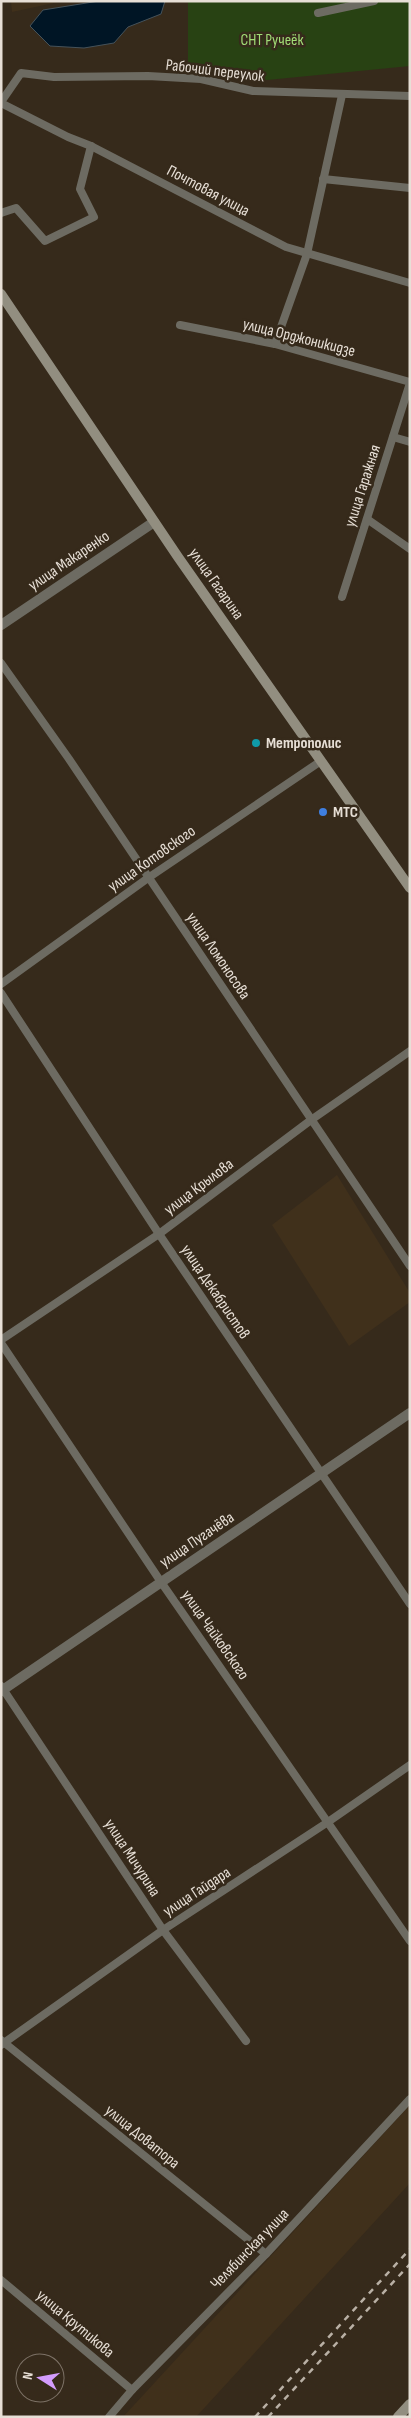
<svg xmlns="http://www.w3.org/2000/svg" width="411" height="2418" font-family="'Sofia Sans Condensed',sans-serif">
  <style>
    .built { fill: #40301b }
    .green { fill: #284213 }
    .water { fill: #001525; stroke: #45525a }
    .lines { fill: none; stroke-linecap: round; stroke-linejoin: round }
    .minor { stroke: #6d6b62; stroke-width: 8 }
    .tertiary { stroke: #6d6b62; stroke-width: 10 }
    .secondary { stroke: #928e80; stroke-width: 10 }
    .rail { stroke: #b9b0a5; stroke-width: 2.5; stroke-dasharray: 6 6; stroke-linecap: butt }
    .culture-dot { fill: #0f9aa8; stroke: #362a1b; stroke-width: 2 }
    .shop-dot { fill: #3f7fe0; stroke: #362a1b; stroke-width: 2 }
    .labels { text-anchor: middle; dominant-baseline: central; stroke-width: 5; stroke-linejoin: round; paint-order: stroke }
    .park-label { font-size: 16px; fill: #a1dc76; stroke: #362a1b }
    .street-label { font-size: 16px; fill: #e7dfd6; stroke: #362a1b }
    .poi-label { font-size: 16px; font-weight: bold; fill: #e7dfd6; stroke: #362a1b; text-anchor: start }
  </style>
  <rect width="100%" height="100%" fill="#362a1b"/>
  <g class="built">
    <polygon points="11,1 63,1 12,12"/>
    <polygon points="337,1175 410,1293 410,1302 349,1346 272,1225"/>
    <polygon points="410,2105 410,2183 196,2417 123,2417"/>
  </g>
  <polygon class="green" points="188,1 410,1 410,66 257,81 188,66"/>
  <polygon class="water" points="99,1 165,1 161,14 128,27 114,43 84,48 50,46 30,26 43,10"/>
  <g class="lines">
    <g class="minor">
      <polyline points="318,13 374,1"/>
      <polyline points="1,102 21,73 54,77 148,76 201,79 253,91 410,96"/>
      <polyline points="1,103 68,137 91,146 286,247 410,283"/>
      <polyline points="323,179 410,188"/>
      <polyline points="1,213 16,208 45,241 94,217 80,189 91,146"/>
      <polyline points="180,325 275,344 410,382"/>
      <polyline points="275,344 307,254 342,95"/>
      <polyline points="393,437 410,442"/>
      <polyline points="367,519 410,549"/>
      <polyline points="342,597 410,383"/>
      <polyline points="1,663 69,759 410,1266"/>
      <polyline points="1,984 148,878 321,761"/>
      <polyline points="1,993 159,1234 410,1604"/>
      <polyline points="1,1340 159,1234 311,1120 410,1051"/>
      <polyline points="1,1343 161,1582 410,1941"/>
      <polyline points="1,1686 163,1930 246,2041"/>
      <polyline points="1,2040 266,2254"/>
      <polyline points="1,2045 163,1930 328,1822 410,1765"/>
      <polyline points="1,2280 132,2390"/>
      <polyline points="109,2417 132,2390 266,2254 410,2099"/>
    </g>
    <g class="tertiary">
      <polyline points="1,625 154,522"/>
      <polyline points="1,1691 410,1413"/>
    </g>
    <g class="secondary">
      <polyline points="1,294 178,557 410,888"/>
      <polyline points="398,2417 410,2404"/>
    </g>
    <g class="rail">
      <polyline points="255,2417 410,2249"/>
      <polyline points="268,2417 410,2264"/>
    </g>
  </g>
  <circle class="culture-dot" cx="256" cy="743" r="5"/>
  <circle class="shop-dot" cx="323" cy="812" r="5"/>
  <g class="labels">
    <g class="park-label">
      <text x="272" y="40">СНТ Ручеёк</text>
    </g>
    <g class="street-label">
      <text transform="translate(215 71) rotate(7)">Рабочий переулок</text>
      <text transform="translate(208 191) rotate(28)">Почтовая улица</text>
      <text transform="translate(299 338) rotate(14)">улица Орджоникидзе</text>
      <text transform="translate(363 486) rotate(-72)">улица Гаражная</text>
      <text transform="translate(69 561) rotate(-34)">улица Макаренко</text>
      <text transform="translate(216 584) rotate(55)">улица Гагарина</text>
      <text transform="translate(152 859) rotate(-35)">улица Котовского</text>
      <text transform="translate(218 956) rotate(56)">улица Ломоносова</text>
      <text transform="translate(199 1187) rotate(-37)">улица Крылова</text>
      <text transform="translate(215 1292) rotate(56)">улица Декабристов</text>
      <text transform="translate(197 1540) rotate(-34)">улица Пугачёва</text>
      <text transform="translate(215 1635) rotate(55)">улица Чайковского</text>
      <text transform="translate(132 1858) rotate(57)">улица Мичурина</text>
      <text transform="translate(197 1892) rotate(-33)">улица Гайдара</text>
      <text transform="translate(142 2137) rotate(39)">улица Доватора</text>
      <text transform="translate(250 2249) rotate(-46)">Челябинская улица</text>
      <text transform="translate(75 2324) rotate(40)">улица Крутикова</text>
    </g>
    <g class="poi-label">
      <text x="266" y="743">Метрополис</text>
      <text x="333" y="812">МТС</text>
    </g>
  </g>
  <rect width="411" height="2418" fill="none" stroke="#e7dfd6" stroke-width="5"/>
  <g transform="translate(40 2378) rotate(281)"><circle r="24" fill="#362a1b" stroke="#7d7266"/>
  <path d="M0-4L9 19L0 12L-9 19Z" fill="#d39cfd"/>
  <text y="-8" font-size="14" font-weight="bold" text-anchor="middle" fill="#e7dfd6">N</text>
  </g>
</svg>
